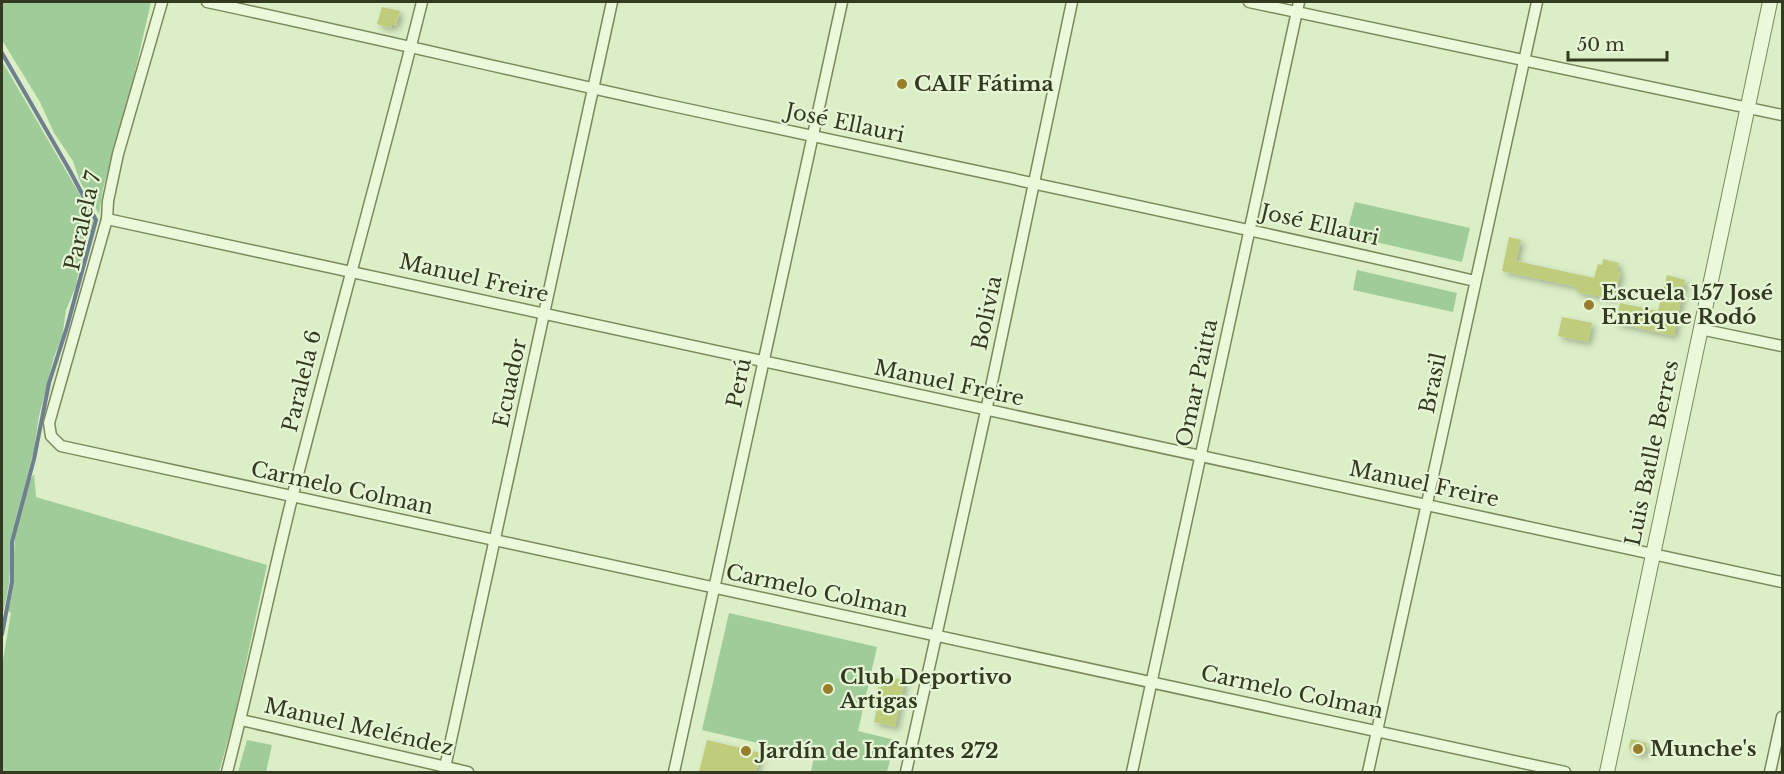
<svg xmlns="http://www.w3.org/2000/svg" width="1784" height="774" font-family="'Libre Baskerville',serif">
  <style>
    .green { fill: #a0cc9a }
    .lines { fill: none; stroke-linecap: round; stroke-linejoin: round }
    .stream { stroke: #6e7f90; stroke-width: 4 }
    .building { fill: #becc7c; filter: url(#shadow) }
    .minor-casing { stroke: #7c895c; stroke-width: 13 }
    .tertiary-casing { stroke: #7c895c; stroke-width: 16 }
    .minor { stroke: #eaf9d9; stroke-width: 10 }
    .tertiary { stroke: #eaf9d9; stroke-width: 14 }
    .poi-dot { fill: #987d2c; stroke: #e6f5d5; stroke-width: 2 }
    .labels { text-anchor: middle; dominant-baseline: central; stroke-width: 4.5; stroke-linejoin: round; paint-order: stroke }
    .poi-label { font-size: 21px; font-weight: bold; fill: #333a1f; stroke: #e6f5d5; text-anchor: start }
    .street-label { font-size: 21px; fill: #333a1f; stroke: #e6f5d5 }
  </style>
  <defs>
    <filter id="shadow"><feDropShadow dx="3.5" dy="3.5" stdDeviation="3" flood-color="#0004"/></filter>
  </defs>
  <rect width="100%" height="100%" fill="#dbeec6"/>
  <g class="green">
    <polygon points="2,2 151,2 132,85 103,189 99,214 80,181 73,161 54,133 40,102 2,40"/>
    <polygon points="2,61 94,219 91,231 83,245 76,286 66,310 62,337 54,357 39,416 34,449 12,538 9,584 2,618"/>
    <polygon points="1355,202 1470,228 1462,262 1346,235"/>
    <polygon points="1357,270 1457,293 1453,312 1353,290"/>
    <polygon points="34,474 36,497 267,565 234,719 219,772 2,772 2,666 11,613 8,611 12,593 15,537 29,481"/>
    <polygon points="729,613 877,647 858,731 895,740 887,772 811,772 814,756 702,730"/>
    <polygon points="247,740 272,745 266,772 238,772"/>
  </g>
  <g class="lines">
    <polyline class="stream" points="2,53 70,171 96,220 67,327 49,383 34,459 12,542 12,582 2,634"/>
  </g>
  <g class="building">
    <polygon points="382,7 400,11 396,26 392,24 391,28 377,24"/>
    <polygon points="1509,237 1521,240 1516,261 1594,278 1598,264 1602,265 1603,259 1619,263 1617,271 1621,271 1614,299 1577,292 1577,287 1502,271"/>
    <polygon points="1667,275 1685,280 1674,336 1615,323 1620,303 1658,311"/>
    <polygon points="1562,317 1592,323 1588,342 1558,336"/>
    <polygon points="883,676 905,680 895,727 874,722 877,708 873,707 878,687 881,687"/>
    <polygon points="1631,739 1647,743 1644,755 1631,752 1629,746"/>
    <polygon points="707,740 761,753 756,772 699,772"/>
  </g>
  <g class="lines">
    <defs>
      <g id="minor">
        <polyline points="162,2 118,154 108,201 107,219 49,423 51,436 61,446 1565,772"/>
        <path d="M207,2C358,34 508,70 659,103C931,162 1204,218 1475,281"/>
        <polyline points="1249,2 1782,115"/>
        <polyline points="107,219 1782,582"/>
        <polyline points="1700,329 1782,346"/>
        <polyline points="241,720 468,772"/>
        <path d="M227,772C251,680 270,587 293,494C335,329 381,166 422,2"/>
        <polyline points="444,772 612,2"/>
        <polyline points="674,772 842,2"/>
        <polyline points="906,772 986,411 1072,2"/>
        <polyline points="1132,772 1299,2"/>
        <polyline points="1368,772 1537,2"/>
        <polyline points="1770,772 1782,717"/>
      </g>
      <polyline id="tertiary" points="1607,772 1770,2"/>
    </defs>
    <use href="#minor" class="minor-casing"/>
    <use href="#tertiary" class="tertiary-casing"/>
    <use href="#minor" class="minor"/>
    <use href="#tertiary" class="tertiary"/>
  </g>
  <g class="poi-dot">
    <circle cx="902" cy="84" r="6"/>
    <circle cx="1589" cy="305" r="6"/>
    <circle cx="828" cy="689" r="6"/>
    <circle cx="1638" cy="749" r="6"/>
    <circle cx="746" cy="751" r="6"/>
  </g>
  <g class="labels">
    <g class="poi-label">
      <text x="914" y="84">CAIF Fátima</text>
      <text x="1601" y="293">Escuela 157 José<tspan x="1601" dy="24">Enrique Rodó</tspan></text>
      <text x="840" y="677">Club Deportivo<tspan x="840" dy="24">Artigas</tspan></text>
      <text x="1650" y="749">Munche's</text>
      <text x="758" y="751">Jardín de Infantes 272</text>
    </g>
    <g class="street-label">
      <text transform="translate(845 123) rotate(12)">José Ellauri</text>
      <text transform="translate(83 221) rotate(-77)">Paralela 7</text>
      <text transform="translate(1320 225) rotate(13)">José Ellauri</text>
      <text transform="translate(474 278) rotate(13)">Manuel Freire</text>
      <text transform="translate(987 313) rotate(-78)">Bolivia</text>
      <text transform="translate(302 381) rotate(-76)">Paralela 6</text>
      <text transform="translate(510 383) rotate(-78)">Ecuador</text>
      <text transform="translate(739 383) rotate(-78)">Perú</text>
      <text transform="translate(949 383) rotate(12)">Manuel Freire</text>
      <text transform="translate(1197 383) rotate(-78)">Omar Paitta</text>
      <text transform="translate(1433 383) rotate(-78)">Brasil</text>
      <text transform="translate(1652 453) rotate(-78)">Luis Batlle Berres</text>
      <text transform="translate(1424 484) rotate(12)">Manuel Freire</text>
      <text transform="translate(342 488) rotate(12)">Carmelo Colman</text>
      <text transform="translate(817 591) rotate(12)">Carmelo Colman</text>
      <text transform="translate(1292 692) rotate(12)">Carmelo Colman</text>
      <text transform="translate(359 727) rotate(13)">Manuel Meléndez</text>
    </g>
  </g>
  <rect width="1784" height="774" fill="none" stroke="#333a1f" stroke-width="6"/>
  <path d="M1568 51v9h99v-9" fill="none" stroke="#333a1f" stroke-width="3"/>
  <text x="1577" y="51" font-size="18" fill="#333a1f" stroke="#e6f5d5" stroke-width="4.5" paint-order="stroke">50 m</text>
</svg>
